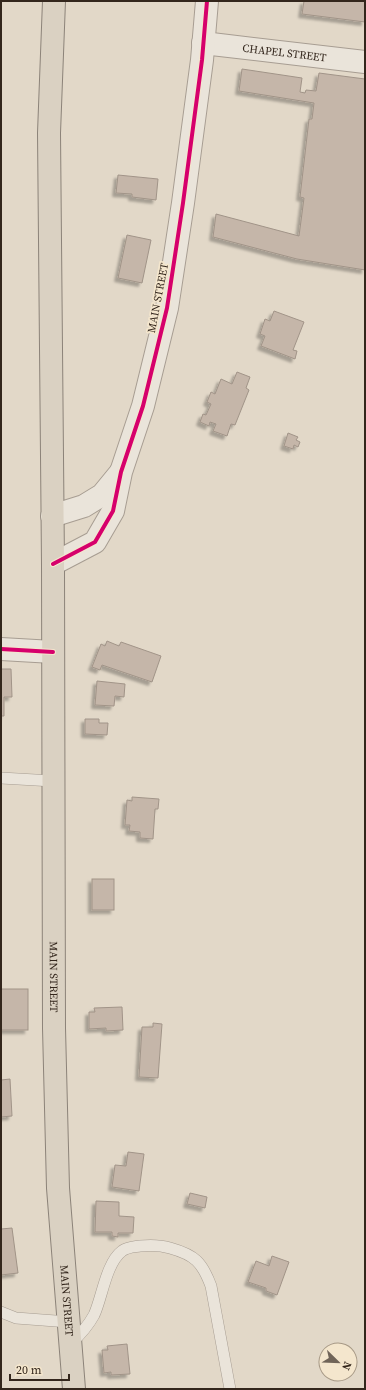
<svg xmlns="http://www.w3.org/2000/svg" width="366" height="1390" font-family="'Source Serif 4',serif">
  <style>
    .building { fill: #c5b6a9; stroke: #a19488; filter: url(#shadow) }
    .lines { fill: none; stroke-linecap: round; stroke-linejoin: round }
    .service-casing { stroke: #a79d92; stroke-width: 12 }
    .minor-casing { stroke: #a79d92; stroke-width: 24 }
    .tertiary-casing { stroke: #a79d92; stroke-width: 24 }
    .trunk-casing { stroke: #8c8379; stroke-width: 24 }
    .service { stroke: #eae4da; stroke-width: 11 }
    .minor { stroke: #eae4da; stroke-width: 22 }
    .tertiary { stroke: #eae4da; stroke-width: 22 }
    .trunk { stroke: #dad1c2; stroke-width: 22 }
    .cycleway-casing { stroke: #f4e6cd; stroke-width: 6 }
    .cycleway { stroke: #d6006c; stroke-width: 4 }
    .labels { text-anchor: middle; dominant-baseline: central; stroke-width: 3.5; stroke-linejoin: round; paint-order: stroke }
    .street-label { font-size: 11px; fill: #33261c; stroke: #f4e6cd }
  </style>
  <defs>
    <filter id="shadow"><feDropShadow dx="-3.5" dy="3.5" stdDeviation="1" flood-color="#0004"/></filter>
  </defs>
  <rect width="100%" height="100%" fill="#e2d8c8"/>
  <g class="building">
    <polygon points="304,1 365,1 365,22 302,14"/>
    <polygon points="242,69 302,78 300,92 305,93 306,90 316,91 319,73 365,79 365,270 297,259 213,237 216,214 299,236 304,198 300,197 309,119 312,119 314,103 239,91"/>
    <polygon points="118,175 158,179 156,200 132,197 132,194 116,193"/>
    <polygon points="127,235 151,240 142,283 118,278"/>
    <polygon points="274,311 304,322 293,350 297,351 295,359 261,346 265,336 260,334 265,319 270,321"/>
    <polygon points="237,372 250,377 246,388 249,390 235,425 231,424 227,436 213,431 216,424 210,422 209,426 200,422 203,414 206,415 211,404 207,402 211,392 215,394 221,379 232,384"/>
    <polygon points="288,433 298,437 296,440 300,442 298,447 294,445 293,449 284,446"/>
    <polygon points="107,641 119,646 121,642 161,656 152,682 102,665 100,670 92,667 101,644 105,646"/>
    <polygon points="1,669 11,669 12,697 4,697 4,716 1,716"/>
    <polygon points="97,681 125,684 124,697 115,696 114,706 95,705"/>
    <polygon points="85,719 99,719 99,723 108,723 107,735 85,734"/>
    <polygon points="132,797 159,799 158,809 155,809 153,839 140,838 140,832 129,831 130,825 125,825 127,800 132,801"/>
    <rect x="92" y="879" width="22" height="31"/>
    <rect x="1" y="989" width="27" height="41"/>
    <polygon points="122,1007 123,1030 106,1031 106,1028 89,1029 89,1012 95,1012 94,1008"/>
    <polygon points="153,1023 162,1024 158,1078 139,1077 142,1027 153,1027"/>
    <polygon points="10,1079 12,1116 1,1117 1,1080"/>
    <polygon points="128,1152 144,1154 139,1191 112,1187 115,1165 126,1166"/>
    <polygon points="190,1193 207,1197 205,1208 187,1204"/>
    <polygon points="96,1201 119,1202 119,1216 134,1217 133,1233 118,1233 118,1237 112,1236 112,1232 95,1232"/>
    <polygon points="12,1228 18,1273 1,1275 1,1229"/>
    <polygon points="272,1256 289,1262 277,1295 266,1291 266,1288 248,1282 256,1261 269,1266"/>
    <polygon points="127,1344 130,1374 111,1375 111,1372 104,1373 102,1350 108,1350 107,1346"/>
  </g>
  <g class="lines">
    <defs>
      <g id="service">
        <polyline points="1,778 53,781"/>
        <polyline points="1,1312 16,1318 69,1322"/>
        <path d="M71,1343C80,1335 88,1326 94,1315C102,1298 106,1263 122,1251C127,1247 134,1247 140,1246C150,1245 160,1245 170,1248C195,1255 202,1262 211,1286L230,1389"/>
      </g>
      <g id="minor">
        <path id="s1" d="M203,43L365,62"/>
        <polyline points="52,516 84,506 102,495 120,473"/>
        <polyline points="53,564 95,542 113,511 121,472 143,406 167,308 183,203 202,60 207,1"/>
      </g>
      <polyline id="tertiary" points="1,649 53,652"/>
      <g id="trunk">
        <path id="s2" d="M54,1L49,133L53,564L54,1028L58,1188L74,1389"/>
      </g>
    </defs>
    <use href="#service" class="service-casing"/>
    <use href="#minor" class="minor-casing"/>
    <use href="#tertiary" class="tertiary-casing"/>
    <use href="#trunk" class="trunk-casing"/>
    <use href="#service" class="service"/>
    <use href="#minor" class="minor"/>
    <use href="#tertiary" class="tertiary"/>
    <use href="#trunk" class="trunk"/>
    <defs>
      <g id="cycleway">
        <polyline points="53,564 95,542 113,511 121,472 143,406 167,308 183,203 202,60 207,1"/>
        <polyline points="1,649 53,652"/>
      </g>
    </defs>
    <use href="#cycleway" class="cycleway-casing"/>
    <use href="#cycleway" class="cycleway"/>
  </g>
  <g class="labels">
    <g class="street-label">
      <text stroke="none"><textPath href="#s1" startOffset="82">CHAPEL STREET</textPath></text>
      <text transform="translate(158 298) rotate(-79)">MAIN STREET</text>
      <text stroke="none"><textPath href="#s2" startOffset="976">MAIN STREET</textPath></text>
      <text stroke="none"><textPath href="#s2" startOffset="1300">MAIN STREET</textPath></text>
    </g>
  </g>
  <rect width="366" height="1390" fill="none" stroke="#33261c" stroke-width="4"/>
  <g transform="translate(338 1362) rotate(113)"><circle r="19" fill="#f4e6cd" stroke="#a79986"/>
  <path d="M0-3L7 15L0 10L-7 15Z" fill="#706458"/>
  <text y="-6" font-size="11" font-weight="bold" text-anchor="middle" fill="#33261c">N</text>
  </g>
  <path d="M10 1374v6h59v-6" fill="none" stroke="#33261c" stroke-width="2"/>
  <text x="16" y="1374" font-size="12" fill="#33261c" stroke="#f4e6cd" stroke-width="3" paint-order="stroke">20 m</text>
</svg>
